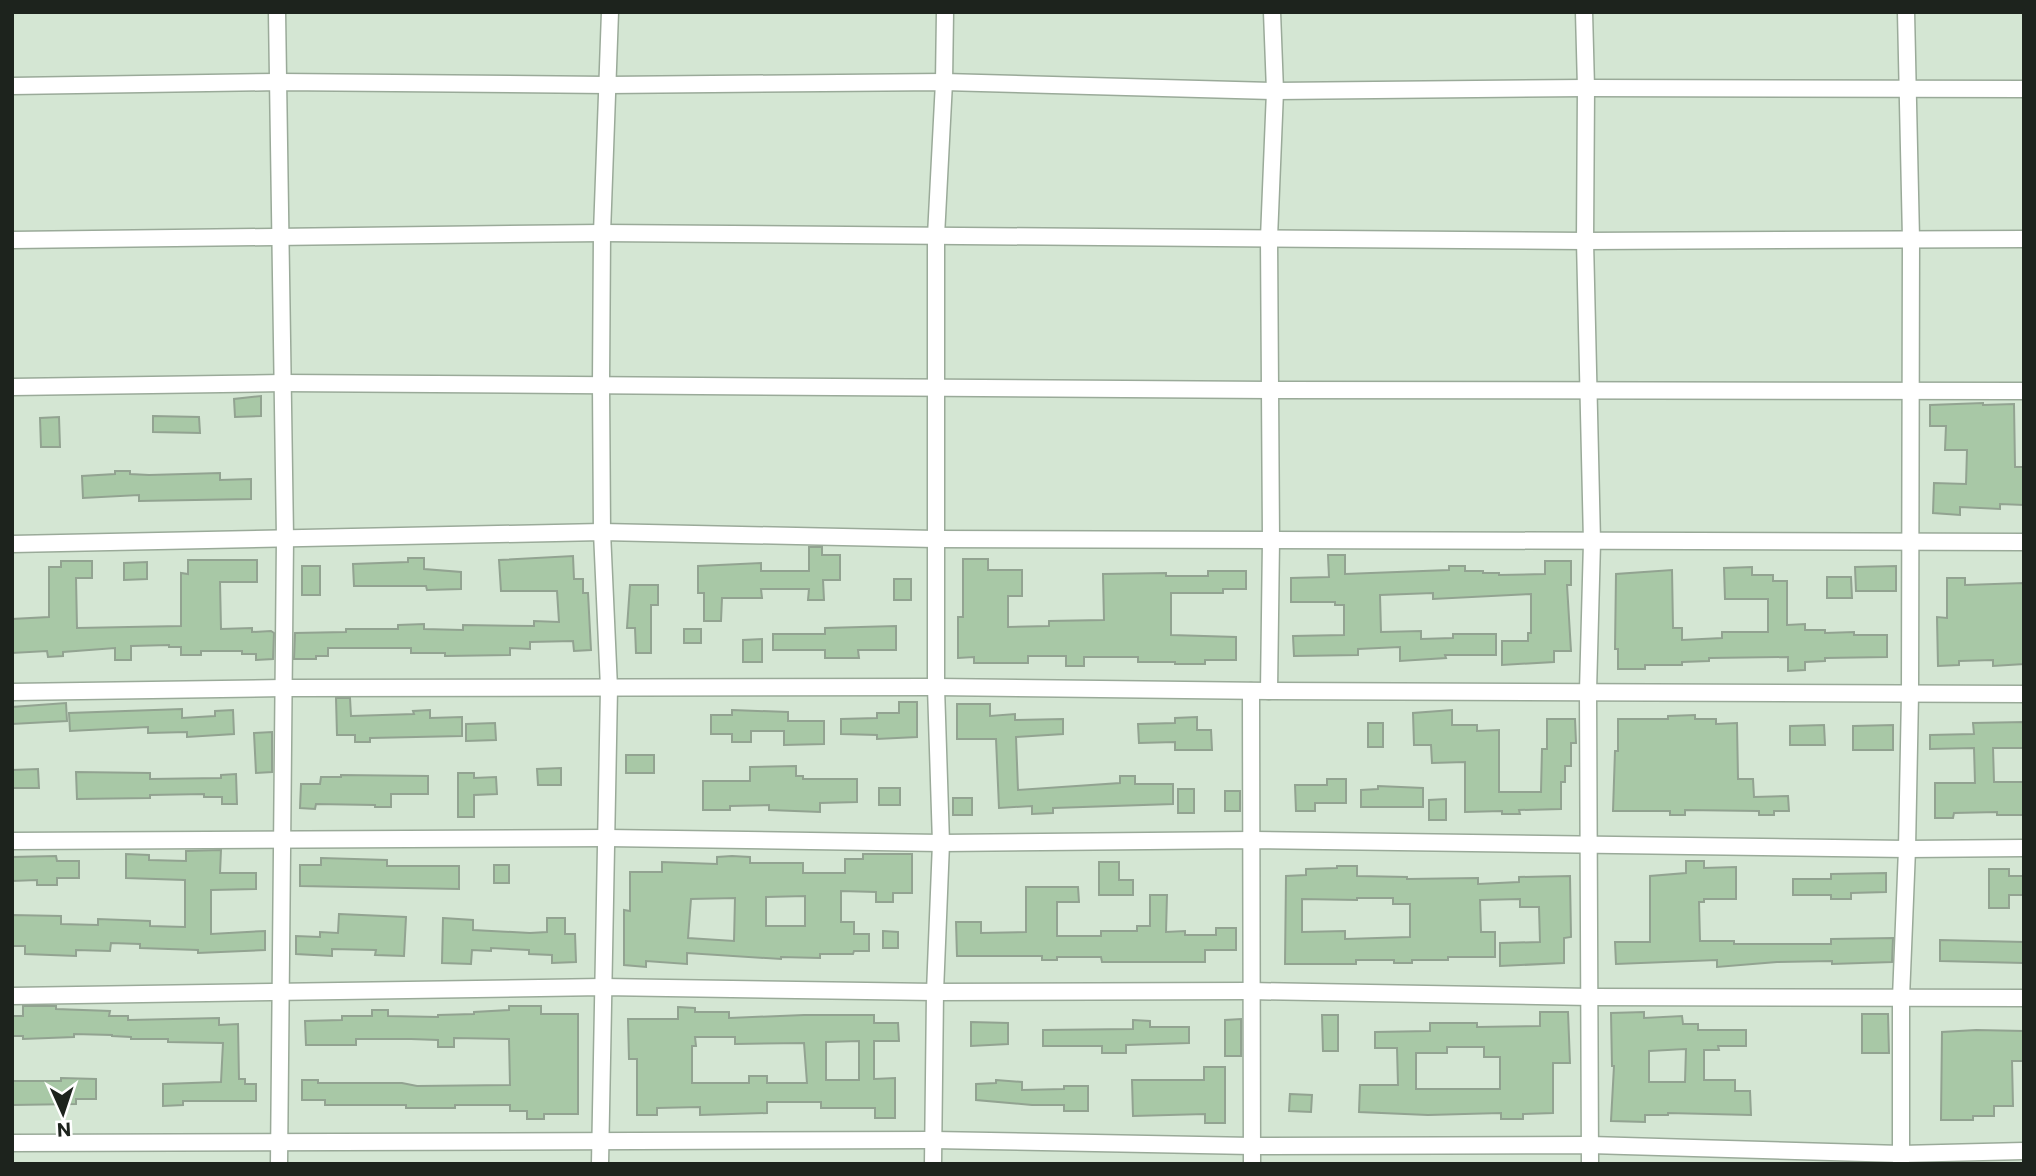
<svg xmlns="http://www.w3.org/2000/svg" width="2036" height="1176" font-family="Commissioner,sans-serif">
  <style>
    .building { fill: #a8c8a6; stroke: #92a391; stroke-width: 2; fill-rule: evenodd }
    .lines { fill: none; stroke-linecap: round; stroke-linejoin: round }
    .minor-casing { stroke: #9aaa99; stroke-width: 19 }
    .minor { stroke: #fff; stroke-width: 16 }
  </style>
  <rect width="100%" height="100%" fill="#d4e6d3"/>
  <g class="building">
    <polygon points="261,396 261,416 235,417 234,399"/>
    <polygon points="1983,403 1983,405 2014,404 2015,467 2024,467 2024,505 2000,504 2000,509 1960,507 1960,515 1933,513 1934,483 1966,484 1967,450 1945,450 1946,426 1930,426 1930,405"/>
    <polygon points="153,416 199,417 200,433 153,432"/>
    <polygon points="59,417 60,447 41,447 40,418"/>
    <polygon points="115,471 130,471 130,474 149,475 220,473 220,480 251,479 251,499 139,501 139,495 83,498 82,476 115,474"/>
    <polygon points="809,547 822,547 822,555 840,555 840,580 823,580 824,600 808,600 809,589 761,589 762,598 722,598 721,621 704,621 704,593 698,593 698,566 761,563 761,571 809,571"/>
    <polygon points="1328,555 1345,555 1345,574 1449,570 1449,566 1465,566 1465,571 1483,571 1483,573 1499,573 1499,575 1545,574 1545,561 1571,561 1571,585 1567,585 1571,651 1554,651 1554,662 1502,665 1502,641 1528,641 1528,633 1531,633 1531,594 1433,599 1433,593 1380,595 1381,632 1421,631 1421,639 1453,638 1453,634 1496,634 1496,655 1445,655 1446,658 1400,661 1400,647 1358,649 1358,655 1294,656 1293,636 1344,635 1344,605 1335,605 1335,602 1291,602 1291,578 1329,577"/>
    <polygon points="573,556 574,579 583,579 583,593 588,593 591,650 574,651 573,641 530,642 530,649 510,648 510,655 445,656 445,653 411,653 411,648 328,648 328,656 316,656 316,659 294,659 295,633 346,632 346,629 398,629 398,625 424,624 424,629 463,630 463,625 534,626 534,621 559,622 557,591 501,591 499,560"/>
    <polygon points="408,558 424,558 424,569 461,572 461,589 427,590 426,586 354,586 353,564 408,562"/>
    <polygon points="963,559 988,559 988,570 1022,570 1022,596 1008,596 1008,627 1049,626 1049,621 1104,620 1103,574 1166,573 1166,576 1208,576 1208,571 1246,571 1246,589 1223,589 1223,593 1171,593 1171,635 1236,637 1236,660 1205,660 1205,664 1175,664 1175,662 1138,662 1138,657 1084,657 1084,666 1066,666 1066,656 1028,656 1028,663 974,663 974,657 958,658 958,617 963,617"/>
    <polygon points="188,560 257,560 257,582 220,582 221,629 252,628 252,632 271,631 274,633 273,659 256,660 256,654 242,654 242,651 201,651 201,655 181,655 181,647 169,647 169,645 131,646 131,660 115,660 115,648 63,652 63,656 48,657 47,651 12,653 12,619 49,617 49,567 61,567 61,561 92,561 92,578 76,578 77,628 181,626 181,573 188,574"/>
    <polygon points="147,562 147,579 124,580 124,563"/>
    <rect x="302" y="566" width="18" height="29"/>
    <polygon points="1896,566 1896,591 1856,591 1855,567"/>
    <polygon points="1752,567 1752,575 1773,575 1773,581 1787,581 1787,625 1805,624 1805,630 1825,630 1825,633 1854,632 1854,635 1887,635 1887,657 1825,658 1825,661 1805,662 1805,670 1788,671 1788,657 1709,658 1709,661 1682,662 1682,665 1645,665 1645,669 1618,669 1618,649 1615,649 1616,574 1672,570 1673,628 1682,628 1682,640 1722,638 1722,632 1768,632 1768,599 1725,599 1724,568"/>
    <polygon points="1827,577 1851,577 1852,598 1827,598"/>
    <polygon points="1947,578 1965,578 1965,585 2024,583 2024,664 1993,666 1993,660 1959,661 1959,665 1938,666 1937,617 1947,618"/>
    <rect x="894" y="579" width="17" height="21"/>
    <polygon points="630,585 658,585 658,605 651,605 651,653 636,653 635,628 627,628"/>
    <polygon points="896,626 896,650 858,650 859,658 825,658 825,650 773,650 773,634 825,634 825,628"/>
    <rect x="684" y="629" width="17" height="14"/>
    <polygon points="762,639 762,662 743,662 743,640"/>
    <polygon points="336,698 350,698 351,716 414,714 413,711 430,710 430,718 462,717 462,736 370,738 370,742 355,742 355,735 337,735"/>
    <polygon points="899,702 917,702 917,737 877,739 877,735 841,734 841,719 877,718 877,713 899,713"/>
    <polygon points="66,703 67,721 12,724 12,707"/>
    <polygon points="957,704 990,704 990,716 1015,714 1015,720 1063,719 1063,734 1016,737 1018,790 1120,783 1120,776 1135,776 1135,784 1173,784 1173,804 1053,808 1053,813 1032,814 1032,806 999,808 996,739 957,739"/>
    <polygon points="182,709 182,718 215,716 215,711 233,710 234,734 187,737 187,732 148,733 148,727 70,731 69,713"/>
    <polygon points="732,710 788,712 788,721 824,721 824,744 784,745 784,731 751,731 751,742 732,742 732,734 711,734 711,715 732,715"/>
    <polygon points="1452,710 1452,725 1477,725 1477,731 1499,730 1499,792 1541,792 1542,749 1547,749 1547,719 1575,719 1576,743 1571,743 1571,766 1565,766 1565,782 1561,782 1561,809 1519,810 1520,814 1502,814 1502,811 1465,812 1465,762 1432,763 1431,745 1414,745 1413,713"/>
    <polygon points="1695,715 1695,719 1716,719 1716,724 1737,723 1738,779 1753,779 1754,797 1788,796 1789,811 1774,811 1774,815 1759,815 1759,811 1685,810 1685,815 1670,815 1670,811 1613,811 1615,751 1618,751 1618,719 1668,719 1668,716"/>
    <polygon points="1197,717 1197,730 1211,730 1212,750 1175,750 1175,742 1139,743 1138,724 1175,723 1175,718"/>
    <polygon points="2024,722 2024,748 1993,748 1994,782 2024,782 2024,815 1997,815 1997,812 1954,813 1953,818 1935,818 1935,783 1975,783 1974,748 1930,749 1930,735 1974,734 1973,723"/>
    <polygon points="495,723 496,740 466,741 466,724"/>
    <rect x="1368" y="723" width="15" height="24"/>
    <polygon points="1824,725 1825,745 1790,745 1790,726"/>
    <polygon points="1893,725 1893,750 1853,750 1853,726"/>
    <polygon points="272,732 272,772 256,773 254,733"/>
    <rect x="626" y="755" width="28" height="18"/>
    <polygon points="796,766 796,776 803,776 803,779 857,779 857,802 820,803 820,812 769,810 769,805 730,806 730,810 703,810 703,781 750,781 750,767"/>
    <polygon points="561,768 561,785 538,785 537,769"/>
    <polygon points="38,769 39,788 12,788 12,770"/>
    <polygon points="76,772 150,773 150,779 221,778 221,775 236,774 237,804 222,804 222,797 204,797 204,794 150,795 150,798 77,799"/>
    <polygon points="458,773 474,773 474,778 496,777 497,794 474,795 474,817 458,817"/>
    <polygon points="341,775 428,776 428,794 391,794 391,807 375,807 375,805 316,804 315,809 300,808 301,784 320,784 321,777 341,777"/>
    <polygon points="1327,779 1346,779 1346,803 1315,803 1315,811 1296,811 1295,785 1327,785"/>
    <polygon points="1378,786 1423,788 1423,807 1361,807 1361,790 1378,789"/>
    <rect x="879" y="788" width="21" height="17"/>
    <rect x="1178" y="789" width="16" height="24"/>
    <rect x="1225" y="791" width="15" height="20"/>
    <rect x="953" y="798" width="19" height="17"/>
    <polygon points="1446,799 1446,820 1429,820 1429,800"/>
    <polygon points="221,850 220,873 256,873 256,889 211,890 211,934 265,931 265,950 198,953 198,950 140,948 140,944 111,943 110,951 76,950 76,956 25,954 25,946 12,946 12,915 61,916 61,924 98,925 98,919 150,921 150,926 185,927 185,880 126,878 126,854 149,855 149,860 186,861 186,851"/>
    <path d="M863,854H912V893H893V902H876V892L841,891V922H854V934H869V951H854L853,954H820V958L781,957V959L687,953V964L646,961V967L624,965V910L630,911V872H662V862L717,864V857L732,856L750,857V863H803V873H845V859H863ZM805,896V926H766V897ZM735,898L734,941L688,938L691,899Z"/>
    <polygon points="56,856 57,861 79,861 79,878 57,878 57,885 37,885 37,880 12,881 12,857"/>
    <polygon points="321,858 387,860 387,866 459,866 459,889 300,886 300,865 321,865"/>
    <polygon points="1686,861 1704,861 1704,868 1736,867 1736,899 1704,899 1704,902 1699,902 1700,941 1734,941 1734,944 1831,944 1831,939 1893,938 1892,962 1832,964 1832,961 1777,962 1717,967 1717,960 1616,964 1615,942 1650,942 1650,876 1686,873"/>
    <polygon points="1099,862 1119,862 1119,880 1133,880 1133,895 1099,895"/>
    <rect x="494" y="865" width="15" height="18"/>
    <path d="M1337,866H1357V876L1407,877V879L1478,878V884L1519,882V877L1570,876L1571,937L1564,938V963L1500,966V943L1540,942L1539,907H1520V899L1480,900L1481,932H1495V957H1448V960H1412V963H1394V960H1356V964H1285L1286,876L1306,875V869L1337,868ZM1357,898H1393V904H1410V937L1345,939V931L1302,932V899L1357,900Z"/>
    <polygon points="1989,869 2009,869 2009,876 2024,876 2024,895 2009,895 2009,908 1989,908"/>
    <polygon points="1886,873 1886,892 1851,893 1851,899 1831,899 1831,895 1793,895 1793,879 1831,879 1831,874"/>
    <polygon points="1026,887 1078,887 1079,902 1057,902 1057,936 1101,936 1101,931 1137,931 1137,926 1150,926 1150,895 1167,895 1166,932 1185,931 1185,935 1216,935 1216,928 1236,928 1236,950 1205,950 1205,962 1102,962 1101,957 1057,957 1057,960 1042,960 1042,956 957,956 956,922 981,922 981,933 1026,932"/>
    <polygon points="339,914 406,917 404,956 375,955 376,950 332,949 332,956 296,954 296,936 320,937 320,932 338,933"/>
    <polygon points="443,918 473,920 473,930 530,933 547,932 547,918 565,918 565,934 575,934 576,962 552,963 552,955 529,954 529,950 491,948 491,951 472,950 471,964 442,963"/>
    <polygon points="883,931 898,932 898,948 883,948"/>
    <polygon points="1940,940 2024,942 2024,963 1940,961"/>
    <polygon points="23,1006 56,1006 56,1009 110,1011 109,1016 128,1016 128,1020 219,1018 219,1025 238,1024 239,1079 245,1079 245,1084 256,1084 256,1101 183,1101 183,1105 163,1106 163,1084 221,1082 223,1043 168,1042 168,1039 131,1039 131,1037 112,1036 112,1035 74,1034 74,1037 23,1039 23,1036 12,1036 12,1016 23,1016"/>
    <polygon points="509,1006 541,1006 541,1014 578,1014 578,1114 544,1114 544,1119 527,1119 527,1111 510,1111 510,1105 455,1105 455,1108 406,1108 406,1105 325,1105 325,1100 302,1100 302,1080 318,1080 318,1083 402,1083 417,1086 510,1085 509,1039 454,1038 454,1047 438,1047 438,1040 411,1039 356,1039 356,1045 306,1045 305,1021 342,1020 342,1016 372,1016 372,1010 388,1010 388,1016 438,1017 438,1015 474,1014 474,1012 509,1010"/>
    <path d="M678,1007L695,1008V1012H729V1018L804,1015H874V1023H898L899,1041H874V1079L895,1078V1118H875V1108H821V1102H767V1113L700,1115V1107L657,1108V1115H637V1059H629L628,1019H678ZM695,1037H735V1044L804,1043L807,1083H767V1076H749V1083H692V1046H696ZM859,1041V1080H826V1042Z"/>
    <path d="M1540,1012H1568L1570,1063H1553V1113L1523,1114V1119H1501V1113L1428,1115L1359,1112L1360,1085H1398L1397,1048H1375V1032L1430,1031V1023H1477V1027L1540,1026ZM1447,1047H1484V1057H1500V1089H1416V1053H1447Z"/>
    <path d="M1644,1012V1018L1682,1016L1683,1024H1698V1030H1746V1046H1718L1719,1050H1704V1080H1735V1091H1750L1751,1115L1668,1113V1115H1645V1122L1611,1121L1614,1066H1612L1611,1013ZM1686,1049L1685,1082H1649V1051Z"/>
    <polygon points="1862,1014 1888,1014 1889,1053 1862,1053"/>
    <polygon points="1322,1015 1338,1015 1338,1051 1323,1051"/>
    <polygon points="1241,1019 1241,1056 1225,1056 1225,1020"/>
    <polygon points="1133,1020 1150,1021 1150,1027 1189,1027 1189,1043 1126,1045 1126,1053 1102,1053 1102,1046 1043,1046 1043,1030 1133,1029"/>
    <polygon points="971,1022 1008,1023 1008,1044 971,1046"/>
    <polygon points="1976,1030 2024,1031 2024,1061 2012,1061 2013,1106 1994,1106 1994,1116 1973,1116 1973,1120 1941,1120 1942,1032"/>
    <polygon points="1204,1067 1225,1067 1225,1123 1205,1123 1205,1114 1133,1116 1132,1080 1204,1080"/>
    <polygon points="61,1078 96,1079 96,1099 76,1099 76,1104 12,1105 12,1081 61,1081"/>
    <polygon points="996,1080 1022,1082 1022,1090 1064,1089 1064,1086 1088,1086 1088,1111 1064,1111 1064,1105 1032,1105 976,1100 976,1084 996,1083"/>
    <polygon points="1290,1094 1312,1095 1311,1112 1289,1111"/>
  </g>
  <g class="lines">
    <defs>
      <g id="minor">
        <polyline points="277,12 285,538 279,1164"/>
        <polyline points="1584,12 1586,88 1585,241 1592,542 1588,691 1590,1164"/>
        <polyline points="12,86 279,82 608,85 944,82 1275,91 1586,88 2024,89"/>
        <polyline points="12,240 602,233 1585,241 2024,239"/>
        <polyline points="12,387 283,383 1270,390 2024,391"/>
        <polyline points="12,544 602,532 935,539 2024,542"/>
        <polyline points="1251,691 1252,1164"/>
        <polyline points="1269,691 1271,540 1269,238 1275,91 1272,12"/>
        <polyline points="12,692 284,688 936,687 1269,691 2024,694"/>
        <polyline points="12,841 607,838 941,843 1253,840 1907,849 2024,848"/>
        <polyline points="12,996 603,987 935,992 1250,991 1590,997 2024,998"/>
        <polyline points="12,1143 933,1140 1252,1146 1590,1145 1901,1154 2024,1151"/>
        <polyline points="600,1164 609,688 602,532 601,384 602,233 610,12"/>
        <polyline points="933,1164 935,992 941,843 936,687 936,236 944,82 945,12"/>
        <polyline points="1901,1164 1901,998 1907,849 1910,694 1911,239 1906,12"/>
      </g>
    </defs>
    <use href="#minor" class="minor-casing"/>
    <use href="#minor" class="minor"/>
  </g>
  <rect width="2036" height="1176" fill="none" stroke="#1d231d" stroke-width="28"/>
  <g transform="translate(63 1113) rotate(177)" stroke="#ffffff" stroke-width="5" paint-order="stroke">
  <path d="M0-5L12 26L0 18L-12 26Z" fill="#1d231d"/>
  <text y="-10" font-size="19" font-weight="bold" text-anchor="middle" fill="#1d231d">N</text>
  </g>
</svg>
